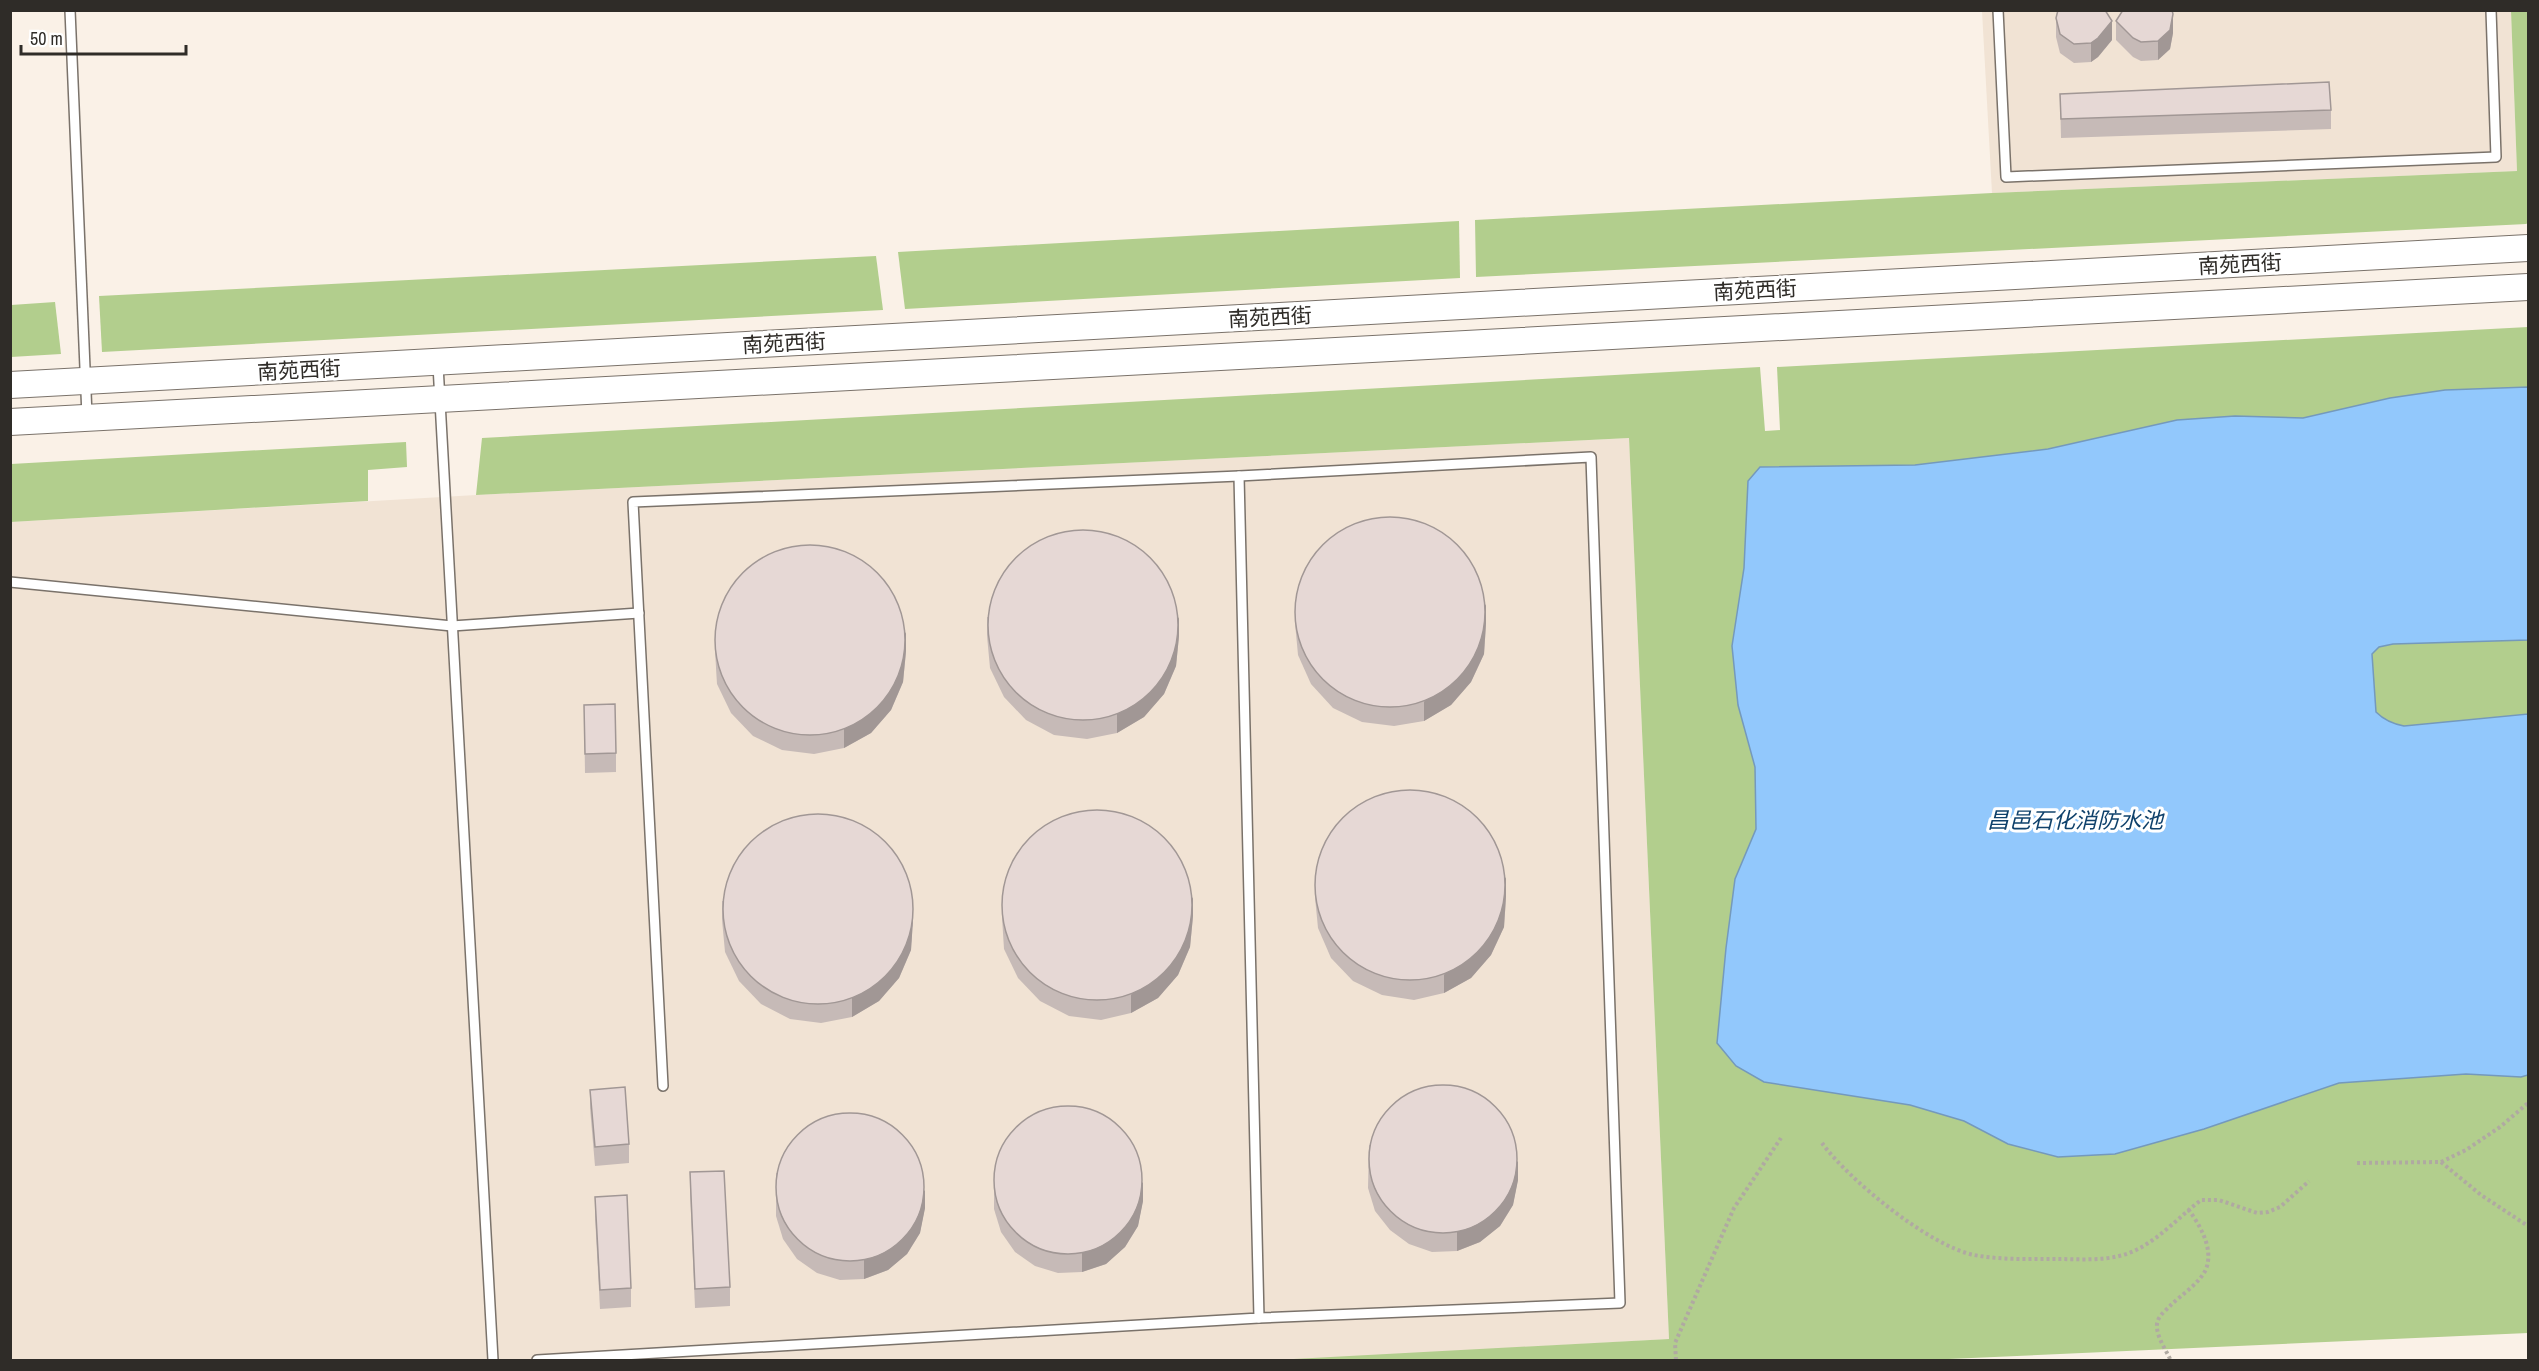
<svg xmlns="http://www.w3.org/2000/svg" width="2539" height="1371" font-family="'Archivo Narrow','Noto Sans SC',sans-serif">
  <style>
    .built { fill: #f1e3d4 }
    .green { fill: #b2ce8d }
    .water { fill: #92c8fc; stroke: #7499bc; stroke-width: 1.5 }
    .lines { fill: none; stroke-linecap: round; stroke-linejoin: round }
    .lane-casing { stroke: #7a726a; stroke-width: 12 }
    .secondary-casing { stroke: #7a726a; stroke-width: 28 }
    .path { stroke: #b0a9a2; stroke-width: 4; stroke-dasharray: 3 3; stroke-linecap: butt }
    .lane { stroke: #fff; stroke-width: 9 }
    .secondary { stroke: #fff; stroke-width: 26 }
    .wall { fill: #c6bab7 }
    .shaded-wall { fill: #a19795 }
    .building { fill: #e6d8d5; stroke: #a19795; stroke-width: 1.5 }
    .labels { text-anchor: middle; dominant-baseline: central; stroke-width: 6; stroke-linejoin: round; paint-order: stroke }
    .street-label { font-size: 21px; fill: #2f2c28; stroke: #fff }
    .water-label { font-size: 22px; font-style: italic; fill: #0f416b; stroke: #fff }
  </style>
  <rect width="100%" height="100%" fill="#faf1e7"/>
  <g class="built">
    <polygon points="1982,11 2511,11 2517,171 1992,193"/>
    <polygon points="1629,438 1669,1339 1301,1360 11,1360 11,522 476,495"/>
  </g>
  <g class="green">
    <polygon points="2511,11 2528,11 2528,223 2526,224 1476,277 1475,220 1992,193 2517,171"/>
    <polygon points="1459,221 1460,278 905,309 898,252"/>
    <polygon points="876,256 883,310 102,352 99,296"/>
    <polygon points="55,302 61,354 11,357 11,305"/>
    <polygon points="2528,327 2528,1333 1926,1360 1275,1360 1669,1339 1629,438 476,495 482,438 1760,367 1765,431 1780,430 1777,367"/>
    <polygon points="406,442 407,467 368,470 368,501 11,522 11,464"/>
  </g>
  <path class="water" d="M2528,387V640L2393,644L2379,647L2372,654L2376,712C2384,720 2393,724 2404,726L2528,714V1075L2521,1077L2466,1074L2339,1083L2204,1129L2115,1154L2058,1157L2008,1144L1964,1121L1910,1105L1764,1082L1736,1066L1717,1043L1726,948L1735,879L1756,829L1755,767L1738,705L1732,646L1744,568L1748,481L1760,467L1915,465L2048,449L2177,420L2235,416L2303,418L2390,398L2445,390Z"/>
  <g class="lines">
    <defs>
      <g id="lane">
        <polyline points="70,10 87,416"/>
        <polyline points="1998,10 2006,177 2496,157 2491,10"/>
        <polyline points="438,365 493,1360"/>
        <polyline points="10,582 452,626 639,613"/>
        <polyline points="663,1086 633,502 1239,476 1591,457 1620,1303 1259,1318"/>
        <polyline points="537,1360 1259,1318 1239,476"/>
      </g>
      <g id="secondary">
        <polyline points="10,385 2528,248"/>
        <polyline points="10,422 2528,287"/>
      </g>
    </defs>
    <use href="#lane" class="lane-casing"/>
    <use href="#secondary" class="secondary-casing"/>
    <g class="path">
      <path d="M1822,1143C1848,1179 1929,1246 1974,1255C2000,1260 2028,1259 2055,1259C2076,1259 2099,1261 2119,1256C2151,1249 2176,1219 2201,1200H2219L2257,1213L2268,1212L2280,1207L2309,1181"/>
      <polyline points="2441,1162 2481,1195 2528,1226"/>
      <polyline points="2357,1163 2441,1162 2466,1150 2500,1127 2528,1103"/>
      <path d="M2170,1359C2165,1348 2156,1336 2157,1324C2158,1316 2165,1311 2170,1306C2181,1295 2200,1283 2206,1269C2214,1249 2200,1225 2188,1209"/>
      <polyline points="1676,1360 1675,1343 1734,1208 1781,1138"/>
    </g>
    <use href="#lane" class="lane"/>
    <use href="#secondary" class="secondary"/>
  </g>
  <g class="wall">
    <polygon points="2056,18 2112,40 2098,57 2091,62 2074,63 2060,53 2056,37"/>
    <polygon points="2116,21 2173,33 2170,49 2158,60 2141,61 2133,57 2116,40"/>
    <polygon points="2060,94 2331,110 2331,129 2061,138"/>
    <polygon points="1295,605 1486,623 1484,654 1471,682 1451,705 1424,721 1394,726 1362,722 1333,708 1311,684 1298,655 1295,623"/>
    <polygon points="987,617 1179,636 1176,666 1164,694 1144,717 1117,733 1087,739 1054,735 1026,720 1004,697 990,668 987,636"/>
    <polygon points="715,633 906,651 903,682 891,710 871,733 844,748 814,754 782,750 753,736 731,713 717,684 715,651"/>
    <polygon points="584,705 616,753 616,772 585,773"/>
    <polygon points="1315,878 1506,896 1504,927 1491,955 1471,978 1444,993 1414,1000 1382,995 1353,981 1331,958 1318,928 1315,897"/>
    <polygon points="1002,898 1193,916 1190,947 1178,975 1158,998 1131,1013 1101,1020 1069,1016 1040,1001 1018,978 1004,949 1002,917"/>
    <polygon points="722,901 913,920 911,950 899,978 879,1001 852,1017 821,1023 790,1019 761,1004 739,981 725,952 722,920"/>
    <polygon points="590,1090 629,1144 629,1163 595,1166 590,1108"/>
    <polygon points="1369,1145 1518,1180 1513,1205 1500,1226 1480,1242 1457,1251 1432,1252 1409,1244 1390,1230 1375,1211 1368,1188"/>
    <polygon points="690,1172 730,1287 730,1306 695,1308 690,1191"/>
    <polygon points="776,1173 925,1208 920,1233 907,1254 888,1270 864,1279 840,1280 817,1273 797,1259 783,1239 776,1216"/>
    <polygon points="994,1190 1143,1201 1138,1226 1125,1247 1106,1264 1082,1272 1058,1273 1035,1266 1015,1252 1001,1232 994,1209"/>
    <polygon points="595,1197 631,1288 631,1307 600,1309 595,1216"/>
  </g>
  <g class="shaded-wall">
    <polygon points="2173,14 2173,33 2170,49 2158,60 2158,41"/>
    <polygon points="2112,21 2112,40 2098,57 2091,62 2091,43"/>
    <polygon points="1486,604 1486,623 1484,654 1471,682 1451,705 1424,721 1424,702"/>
    <polygon points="1179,617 1179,636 1176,666 1164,694 1144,717 1117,733 1117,714"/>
    <polygon points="906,632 906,651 903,682 891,710 871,733 844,748 844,729"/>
    <polygon points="1506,877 1506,896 1504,927 1491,955 1471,978 1444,993 1444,975"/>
    <polygon points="1193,897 1193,916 1190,947 1178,975 1158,998 1131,1013 1131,995"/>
    <polygon points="913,901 913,920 911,950 899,978 879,1001 852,1017 852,998"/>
    <polygon points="1518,1161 1518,1180 1513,1205 1500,1226 1480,1242 1457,1251 1457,1232"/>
    <polygon points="1143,1182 1143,1201 1138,1226 1125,1247 1106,1264 1082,1272 1082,1253"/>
    <polygon points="925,1190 925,1208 920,1233 907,1254 888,1270 864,1279 864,1260"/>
  </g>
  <g class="building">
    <polygon points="2058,10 2105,10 2112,21 2098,38 2091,43 2074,44 2060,34 2056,18"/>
    <polygon points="2123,10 2172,10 2173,14 2170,30 2158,41 2141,42 2133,38 2116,21"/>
    <polygon points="2329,82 2331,110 2061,119 2060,94"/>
    <circle cx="1390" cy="612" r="95"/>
    <circle cx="1083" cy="625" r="95"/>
    <circle cx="810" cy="640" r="95"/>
    <polygon points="615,704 616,753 585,754 584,705"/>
    <circle cx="1410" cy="885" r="95"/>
    <circle cx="1097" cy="905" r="95"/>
    <circle cx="818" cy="909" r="95"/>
    <circle cx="1443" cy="1159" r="74"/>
    <polygon points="625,1087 629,1144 595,1147 590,1090"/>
    <circle cx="1068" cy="1180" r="74"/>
    <circle cx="850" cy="1187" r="74"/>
    <polygon points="724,1171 730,1287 695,1289 690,1172"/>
    <polygon points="627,1195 631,1288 600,1290 595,1197"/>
  </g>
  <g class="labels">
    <g class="street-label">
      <text transform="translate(2240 264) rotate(-3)">南苑西街</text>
      <text transform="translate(1755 290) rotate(-3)">南苑西街</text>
      <text transform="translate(1270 317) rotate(-3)">南苑西街</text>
      <text transform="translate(784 343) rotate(-3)">南苑西街</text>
      <text transform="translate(299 370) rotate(-3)">南苑西街</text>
    </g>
    <g class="water-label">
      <text x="2075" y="820">昌邑石化消防水池</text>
    </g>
  </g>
  <rect width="2539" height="1371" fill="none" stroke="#2f2c28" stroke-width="24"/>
  <path d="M21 45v9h165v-9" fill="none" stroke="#2f2c28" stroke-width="3"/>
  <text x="30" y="45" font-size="18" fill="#2f2c28" stroke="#ffffff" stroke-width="4.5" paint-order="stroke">50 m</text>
</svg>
